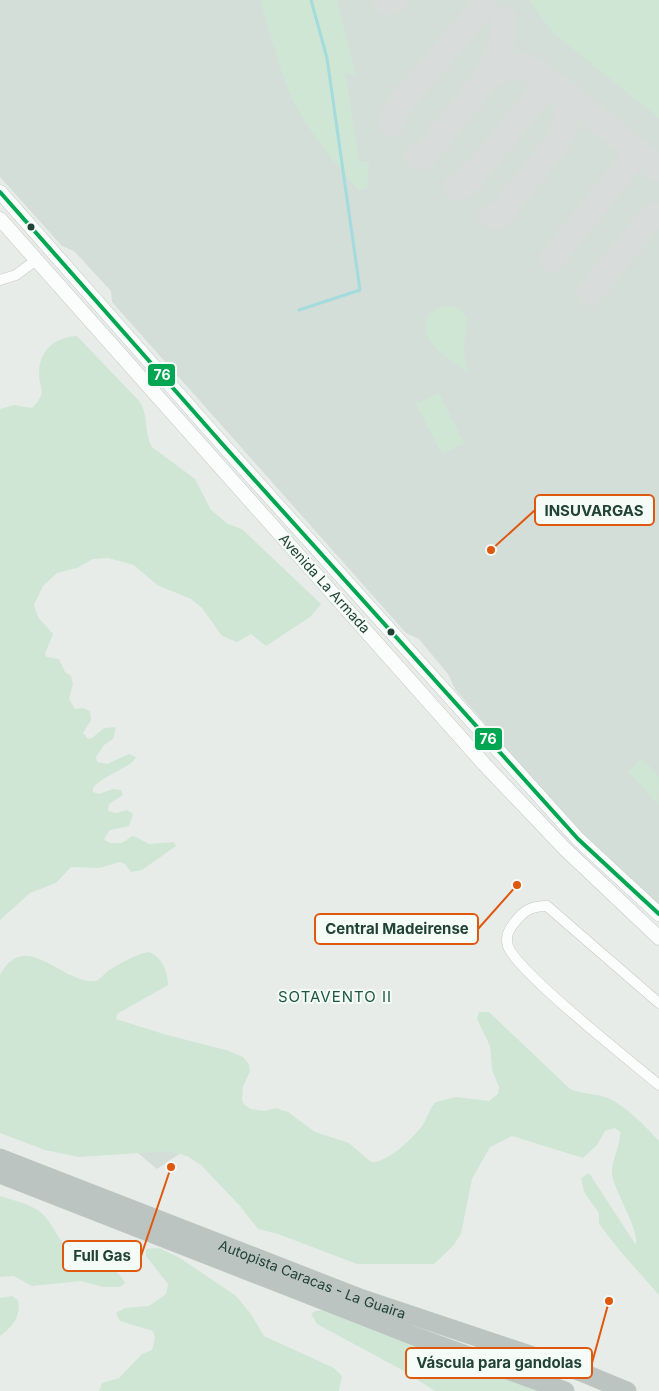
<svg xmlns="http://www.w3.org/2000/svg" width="659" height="1391" font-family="Inter,sans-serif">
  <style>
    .built { fill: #d4ded9 }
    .green { fill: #cfe6d4 }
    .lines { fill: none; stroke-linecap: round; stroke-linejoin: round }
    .stream { stroke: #a4dbdd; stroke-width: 3 }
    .taxiway { stroke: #d8dcda; stroke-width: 26 }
    .street-casing { stroke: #c4c9c6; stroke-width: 11 }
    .secondary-casing { stroke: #c2cac6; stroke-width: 15 }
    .highway-casing { stroke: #c1cbc7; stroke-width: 19 }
    .street { stroke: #fbfcfc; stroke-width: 10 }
    .secondary { stroke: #fbfcfc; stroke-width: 14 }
    .highway { stroke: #bbc4c1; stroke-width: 18 }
    .bus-1-casing { stroke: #f5fbf7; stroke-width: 8 }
    .bus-1 { stroke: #00a651; stroke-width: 4 }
    .bus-dot { fill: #214236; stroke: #f5fbf7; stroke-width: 2 }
    .labels { text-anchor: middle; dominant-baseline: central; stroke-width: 4; stroke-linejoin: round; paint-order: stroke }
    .street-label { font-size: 14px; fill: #214236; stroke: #f5fbf7 }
    .neighbourhood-label { font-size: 15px; letter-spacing: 1px; fill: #1b5742; stroke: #f5fbf7 }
    .leader { fill: none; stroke: #de580e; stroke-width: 2 }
    .callout-dot { fill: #de580e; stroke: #f5fbf7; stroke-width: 2 }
    .callout { fill: #f5fbf7; stroke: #de580e; stroke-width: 2 }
    .callout-label { font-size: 15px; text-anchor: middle; font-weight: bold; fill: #214236 }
    .line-badge { stroke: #f5fbf7; stroke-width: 2 }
    .badge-label { font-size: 14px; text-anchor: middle; font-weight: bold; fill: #fff }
  </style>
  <rect width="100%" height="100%" fill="#e7ece9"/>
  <g class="built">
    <polygon points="0,0 659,0 659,905 627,879 558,809 455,689 448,674 419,639 406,633 112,302 111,291 74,251 62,246 0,177"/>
    <polygon points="191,1146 157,1169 138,1153"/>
  </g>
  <g class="green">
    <path d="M260,0H337L356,76L345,72L359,162H369L367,188L359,190C339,170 302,122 291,96C278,65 270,32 260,0Z"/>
    <polygon points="529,0 659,0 659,118 552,32"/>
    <path d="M447,306C479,310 463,332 464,349C464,357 467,366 468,373C453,361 415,341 428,317C432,310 439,307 447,306Z"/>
    <path d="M77,336L140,402C149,417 144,433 152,447L195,479L211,510L228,524L242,529L321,604L310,617L266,646L251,634L237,642L222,636L202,608L191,599L157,585L134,565L108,558L93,559L77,568L57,573L43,586L34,605L38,617L53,634L45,654L47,657L59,659L65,672L71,676L73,684L69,699L75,709L83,708L90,711L91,720L83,733L88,739L92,738L104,728L116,727L113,739L104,745L96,757L97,762L107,764L129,754L136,757C133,767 103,775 93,788V792L99,794L113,789L121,790L123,795L109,804L108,811L116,813L127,810L133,814L129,826L110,830L104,839L110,843H122L132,836L136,837L149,844L174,842L176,846L142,870L131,872L125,864L120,862L99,868L71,867L56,883L30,893L0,920V409L14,405L32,408C48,392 39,390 39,372C40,349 56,337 77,336Z"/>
    <polygon points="439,393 464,443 442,454 416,404"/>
    <polygon points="642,758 659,777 658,804 628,772"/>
    <path d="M149,952C162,957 168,972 168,985L117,1014L116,1019L167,1035L226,1050L243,1057L249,1064L250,1071L243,1087L242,1099L243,1103L250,1109L265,1111L276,1108L288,1112L315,1132L349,1143L371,1162C386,1164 413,1138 422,1126C427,1119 429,1108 436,1102L456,1097L489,1101L498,1094L499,1087L492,1070L490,1046L477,1019L479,1012H489L570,1089C583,1094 598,1094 608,1098C627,1107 645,1126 659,1141V1295L620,1251L599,1224V1213L584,1192L581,1178L589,1173L636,1245C639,1228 615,1194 612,1174C611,1160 621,1146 620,1132L615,1128L605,1131L597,1145L583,1158L512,1136L490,1147L472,1179L461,1234L453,1246L434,1264H357L278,1234L258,1229L240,1206L201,1165L187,1156L169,1151L79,1157L45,1150L0,1133V975C24,930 58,978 89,981C101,983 102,974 111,969C120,963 139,953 149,952Z"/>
    <path d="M0,1196C12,1200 26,1203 36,1209C54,1220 56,1242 74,1253C91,1264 115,1262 125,1283L120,1287H103L81,1281L32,1286L14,1276L0,1277Z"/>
    <polygon points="159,1248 180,1258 236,1296 251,1314 264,1336 334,1368 342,1376 339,1391 99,1391 102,1383 119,1378 142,1354 152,1350 155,1338 153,1331 120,1321 116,1313 125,1308 149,1306 166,1294 168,1284 146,1256 146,1249"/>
    <path d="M12,1296L18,1300C21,1317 13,1326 0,1336V1298Z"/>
    <polygon points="324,1310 539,1391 435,1391 402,1370 317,1324 311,1314 315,1311"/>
  </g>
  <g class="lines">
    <polyline class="stream" points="299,310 360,290 327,58 311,0"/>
    <g class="taxiway">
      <polyline points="386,2 395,0"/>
      <polyline points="559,88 659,169"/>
      <polyline points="391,123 404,99 484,5"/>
      <polyline points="417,156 424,156 484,81"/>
      <polyline points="456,187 464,186 546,86"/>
      <path d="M491,216H499C511,201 523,185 535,170C556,145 581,119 557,86H546C538,57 501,64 484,81C497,60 505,42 503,18"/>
      <polyline points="552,259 634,157"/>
      <polyline points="590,293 653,215"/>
    </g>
    <defs>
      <g id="street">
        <polyline points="0,280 16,275 36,260"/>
        <path d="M659,1003L547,906C532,906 524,910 515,922C509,929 505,936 508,946C516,971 633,1063 659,1085"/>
      </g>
      <g id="secondary">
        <polyline points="0,192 225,447 578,839 659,914"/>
        <polyline points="0,219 484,764 565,849 659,938"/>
      </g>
      <g id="highway">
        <path id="s1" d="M0,1158L360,1298L581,1372L627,1391"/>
        <polyline points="0,1174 414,1336 565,1391"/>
      </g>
    </defs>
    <use href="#street" class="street-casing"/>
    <use href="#secondary" class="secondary-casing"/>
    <use href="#highway" class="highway-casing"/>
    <use href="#street" class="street"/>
    <use href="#secondary" class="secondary"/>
    <use href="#highway" class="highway"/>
    <defs>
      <polyline id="bus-1" points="0,192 225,447 578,839 659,914"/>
    </defs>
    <use href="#bus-1" class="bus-1-casing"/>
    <use href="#bus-1" class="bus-1"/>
  </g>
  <g class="bus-dot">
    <circle cx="31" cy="227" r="4.5"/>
    <circle cx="391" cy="632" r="4.5"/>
  </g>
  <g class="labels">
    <g class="street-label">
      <text transform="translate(325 583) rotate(48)">Avenida La Armada</text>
      <text stroke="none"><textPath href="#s1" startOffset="335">Autopista Caracas - La Guaira</textPath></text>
    </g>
    <g class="neighbourhood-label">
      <text x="335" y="996">SOTAVENTO II</text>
    </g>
  </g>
  <path class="leader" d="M491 550L535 510M517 885L478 929M171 1167L141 1256M609 1301L592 1363"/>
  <g class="callout-dot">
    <circle cx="491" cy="550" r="5"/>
    <circle cx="517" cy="885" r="5"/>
    <circle cx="171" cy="1167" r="5"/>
    <circle cx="609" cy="1301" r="5"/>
  </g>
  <g class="callout">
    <rect x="535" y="495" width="119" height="30" rx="5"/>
    <rect x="315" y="914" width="163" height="30" rx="5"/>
    <rect x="63" y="1241" width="78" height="30" rx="5"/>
    <rect x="406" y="1348" width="186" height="30" rx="5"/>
  </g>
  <g class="callout-label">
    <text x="594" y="516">INSUVARGAS</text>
    <text x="397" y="934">Central Madeirense</text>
    <text x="102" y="1261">Full Gas</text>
    <text x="499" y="1368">Váscula para gandolas</text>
  </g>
  <g class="line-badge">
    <rect x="147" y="363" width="29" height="24" rx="5" fill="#00a651"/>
    <rect x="474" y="727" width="29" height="24" rx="5" fill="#00a651"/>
  </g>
  <g class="badge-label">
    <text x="162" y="380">76</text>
    <text x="488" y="744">76</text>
  </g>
</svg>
